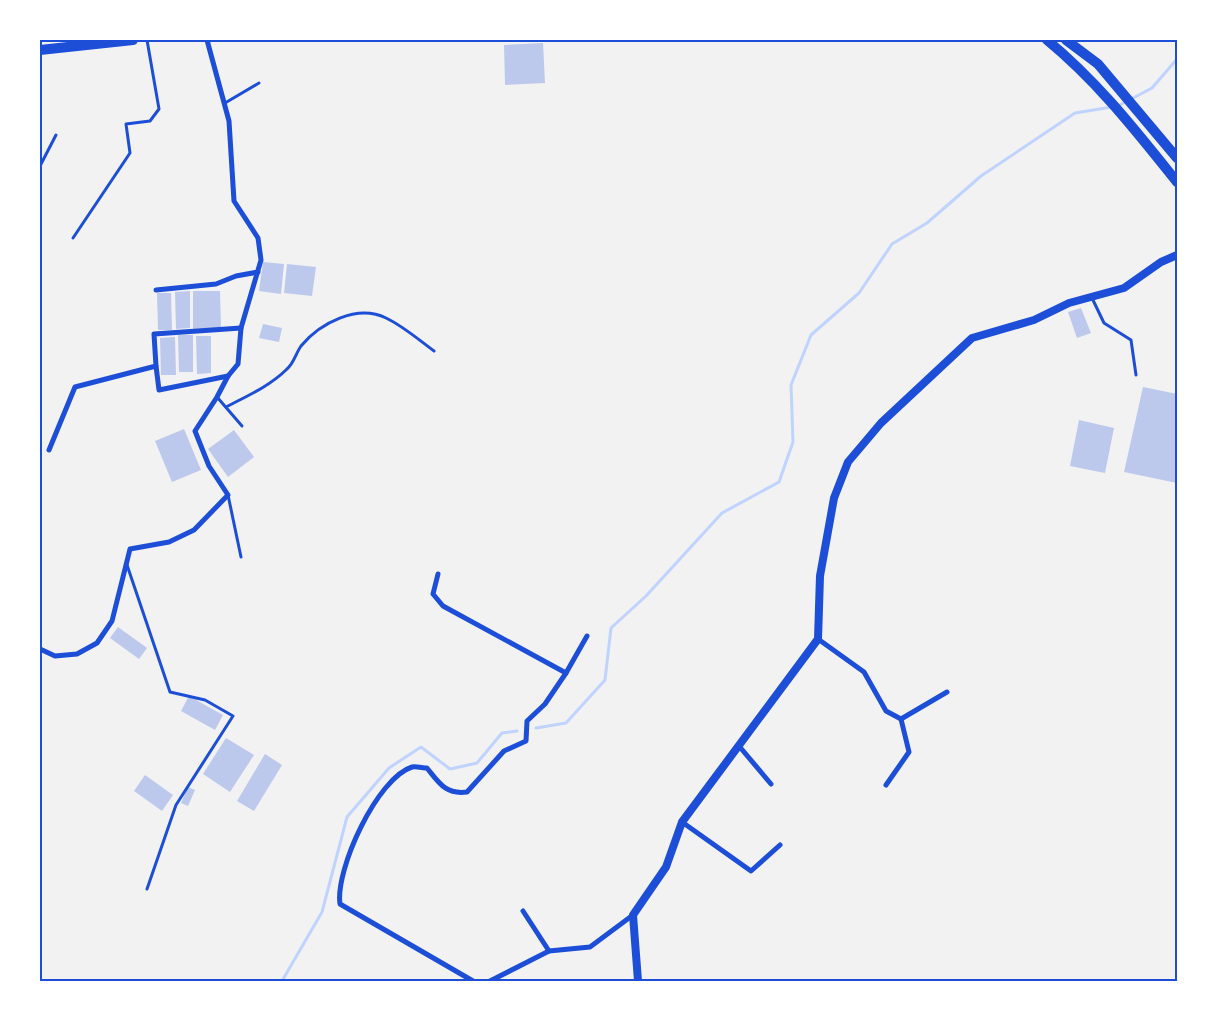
<svg xmlns="http://www.w3.org/2000/svg" width="1217" height="1021" font-family="Jost,sans-serif">
  <style>
    .lines { fill: none; stroke-linecap: round; stroke-linejoin: round }
    .stream { stroke: #bfd3fe; stroke-width: 3 }
    .building { fill: #bdc9ec }
    .service { stroke: #1d4ed8; stroke-width: 3 }
    .minor { stroke: #1d4ed8; stroke-width: 5 }
    .tertiary { stroke: #1d4ed8; stroke-width: 8 }
    .primary { stroke: #1d4ed8; stroke-width: 10 }
    .neatline { fill: none; stroke: #1d4ed8; stroke-width: 2 }
  </style>
  <rect width="100%" height="100%" fill="#f2f2f2"/>
  <g class="lines">
    <g class="stream">
      <polyline points="536,728 566,723 605,680 611,628 646,596 722,513 779,482 793,442 791,385 811,335 859,293 892,244 927,223 981,176 1075,113 1118,106 1152,88 1177,59"/>
      <polyline points="282,981 322,912 347,817 389,768 421,747 450,769 477,763 502,733 517,731"/>
    </g>
  </g>
  <g class="building">
    <polygon points="543,43 545,83 505,85 504,45"/>
    <polygon points="263,262 284,264 281,294 259,291"/>
    <polygon points="287,264 316,267 312,296 284,293"/>
    <polygon points="190,291 190,328 176,329 175,292"/>
    <polygon points="193,291 220,291 221,328 193,329"/>
    <polygon points="157,293 171,293 172,330 158,330"/>
    <polygon points="1081,308 1091,333 1077,338 1068,312"/>
    <polygon points="263,324 282,328 279,342 259,338"/>
    <polygon points="178,335 193,335 193,372 179,372"/>
    <polygon points="196,336 211,336 211,373 197,374"/>
    <polygon points="175,337 176,375 161,375 160,338"/>
    <polygon points="1143,387 1177,394 1177,483 1124,472"/>
    <polygon points="1079,420 1114,428 1105,473 1070,466"/>
    <polygon points="184,429 201,470 172,482 155,441"/>
    <polygon points="234,430 254,457 228,477 208,449"/>
    <polygon points="118,627 147,648 139,659 110,638"/>
    <polygon points="189,696 223,715 215,730 181,711"/>
    <polygon points="226,738 254,755 230,792 203,774"/>
    <polygon points="265,754 282,765 254,811 237,801"/>
    <polygon points="145,775 173,795 162,811 134,791"/>
    <polygon points="188,787 195,790 188,806 181,803"/>
  </g>
  <g class="lines">
    <g class="service">
      <polyline points="225,103 259,83"/>
      <polyline points="40,166 56,135"/>
      <polyline points="73,238 130,153 126,124 150,121 159,109 147,40"/>
      <polyline points="1092,298 1104,323 1131,340 1136,375"/>
      <polyline points="217,397 242,426"/>
      <path d="M226,407C247,396 270,386 287,369C294,363 296,353 301,346C320,323 357,304 386,318C403,326 419,340 434,351"/>
      <polyline points="228,495 241,557"/>
      <polyline points="127,565 170,692 205,700 233,716 176,805 147,889"/>
    </g>
    <g class="minor">
      <polyline points="156,290 216,284 236,276 258,272"/>
      <polyline points="156,366 159,390 228,376"/>
      <polyline points="49,450 75,387 156,366 154,334 241,328"/>
      <path d="M438,574L433,594L443,606L566,673L545,704L527,721L526,741L504,751L467,792C446,795 439,783 427,768C423,768 416,766 412,767C377,778 335,870 340,904L473,981"/>
      <polyline points="818,639 864,672 886,711 901,719 909,752 886,785"/>
      <polyline points="40,649 55,656 77,654 97,643 112,621 130,549 169,542 194,530 228,495 209,466 195,431 217,397 228,376 238,364 241,328 261,260 258,238 234,201 229,121 207,40"/>
      <polyline points="566,673 587,636"/>
      <polyline points="901,719 947,692"/>
      <polyline points="739,746 771,784"/>
      <polyline points="682,822 751,871 780,845"/>
      <polyline points="523,911 549,951"/>
      <polyline points="490,981 549,951 590,947 633,915"/>
    </g>
    <polyline class="tertiary" points="638,981 633,915 666,867 682,822 818,639 820,576 834,498 848,462 881,423 972,338 1034,320 1069,303 1124,288 1161,262 1177,255"/>
    <g class="primary">
      <path d="M1047,40C1098,82 1136,131 1177,182"/>
      <polyline points="1066,40 1098,64 1177,158"/>
      <polyline points="40,50 133,40"/>
    </g>
  </g>
  <rect width="1217" height="1021" fill="none" stroke="#ffffff" stroke-width="82"/>
  <rect x="41" y="41" width="1135" height="939" class="neatline"/>
</svg>
